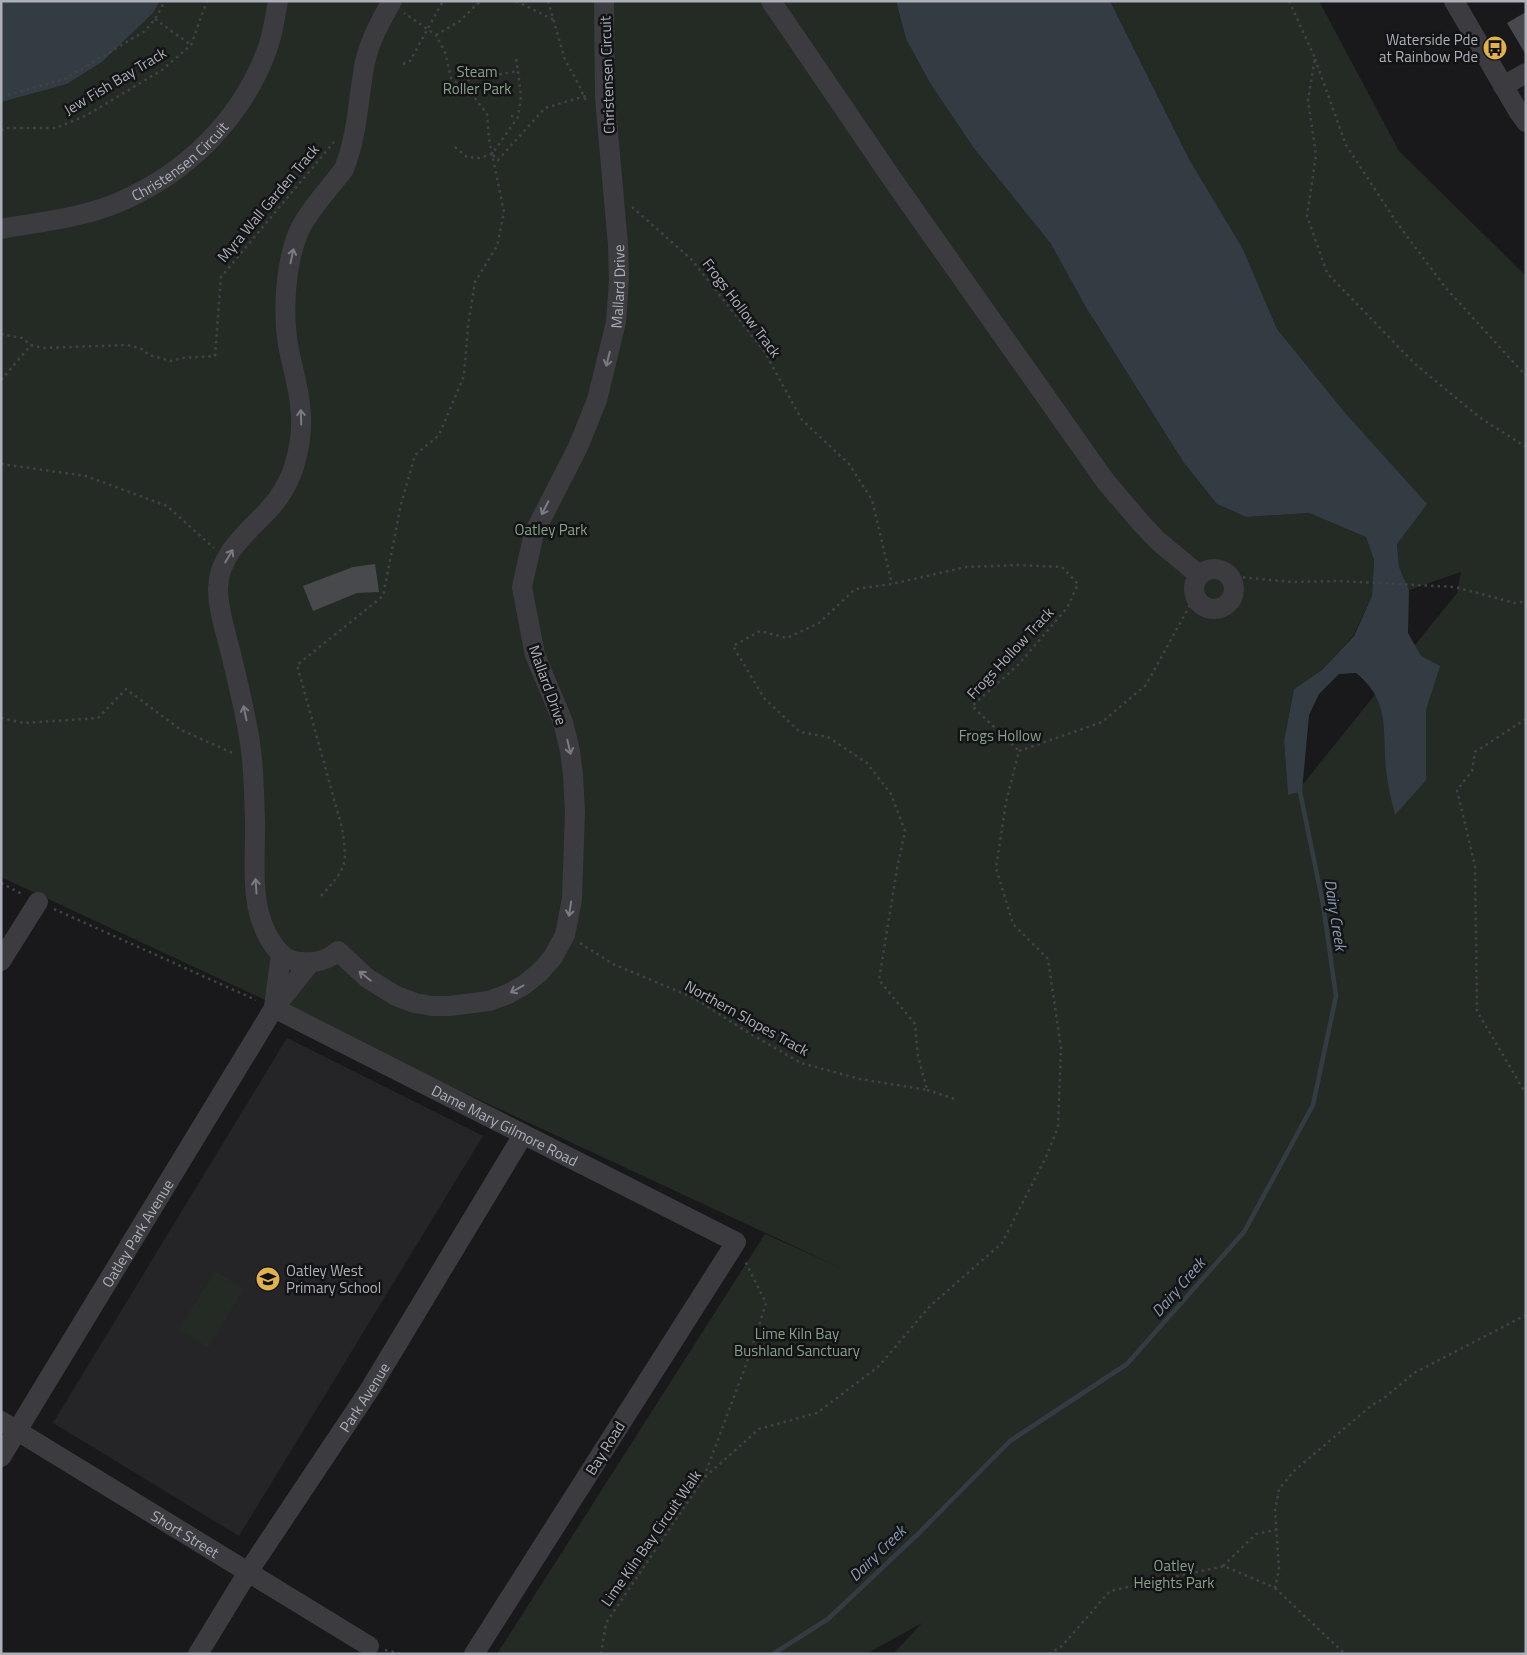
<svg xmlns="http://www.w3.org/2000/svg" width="1527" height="1655" font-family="'Titillium Web',sans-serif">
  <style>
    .built { fill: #252528 }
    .green { fill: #242b25 }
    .water { fill: #343c43 }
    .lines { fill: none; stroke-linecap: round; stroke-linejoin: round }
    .stream { stroke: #343c43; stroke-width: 4.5 }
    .building { fill: #48494d }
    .path { stroke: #414247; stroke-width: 2.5; stroke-dasharray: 2.5 4; stroke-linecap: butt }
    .minor { stroke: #3b3b40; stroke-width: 20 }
    .oneway { stroke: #7a7b83 }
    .labels { text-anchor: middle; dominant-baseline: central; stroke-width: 5; stroke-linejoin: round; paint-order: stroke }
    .poi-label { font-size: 15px; fill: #adb0b9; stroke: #141416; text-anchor: end }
    .park-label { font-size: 15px; fill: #86a288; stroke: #141416 }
    .street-label { font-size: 15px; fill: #adb0b9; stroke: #141416 }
    .water-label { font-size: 16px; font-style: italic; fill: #889db1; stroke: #141416 }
  </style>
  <rect width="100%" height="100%" fill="#19191b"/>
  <polygon class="built" points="287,1038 483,1136 239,1536 53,1423"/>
  <g class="green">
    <polygon points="160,1 896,1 906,39 927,78 973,147 1051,244 1096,324 1131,379 1184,463 1217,504 1246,517 1309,513 1366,537 1374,560 1372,596 1353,636 1322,670 1294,689 1284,741 1288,794 1299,789 1457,593 1461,572 1409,590 1399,567 1397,543 1346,414 1277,329 1243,249 1189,159 1110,1 1319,1 1399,151 1526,276 1526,1654 893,1654 922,1623 866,1654 497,1654 765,1234 841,1268 1,877 1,100 67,84 102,62 153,13"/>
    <polygon points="215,1271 244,1289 208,1347 179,1330"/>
  </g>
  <g class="water">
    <polygon points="1,1 160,1 153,13 102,62 67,84 1,102"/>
    <path d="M896,1H1110L1189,159L1243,249L1277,329L1346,414L1427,504L1397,544L1399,567L1409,590L1408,633L1421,656L1440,666L1426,710V780L1395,815C1392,803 1389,790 1387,777C1381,737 1393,702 1356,673L1339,674L1319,694L1309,715L1302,791L1288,795L1284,741L1294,689L1322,670L1354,636L1372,596L1374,560L1366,537L1309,513L1246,517L1217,504L1184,463L1131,379L1087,309L1051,244L973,147L930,83L906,39Z"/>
  </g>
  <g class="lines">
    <polyline class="stream" points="773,1654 828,1619 919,1533 1010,1441 1127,1364 1244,1232 1313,1105 1336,996 1323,904 1299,787"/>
  </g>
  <g class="building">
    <polygon points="1526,12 1526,55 1507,23"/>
    <polygon points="375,564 379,592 357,593 313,611 303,586 353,567"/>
  </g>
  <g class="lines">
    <g class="path">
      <polyline points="516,1 554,20"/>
      <polyline points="548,1 565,60 578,83 585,99 588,99"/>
      <polyline points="1289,1 1315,58 1308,100 1316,155 1307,216 1327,273 1414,363 1479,417 1526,447"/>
      <polyline points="155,19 191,45"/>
      <polyline points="436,35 460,21 477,4 483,1"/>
      <polyline points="516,59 518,71"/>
      <polyline points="1315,59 1346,145 1397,223 1445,287 1526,376"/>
      <polyline points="403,64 410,61 443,1"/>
      <polyline points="8,95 65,79 145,31 155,19 165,1"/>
      <polyline points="511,116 518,117"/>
      <polyline points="1,130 6,128 56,128 87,115 162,70 191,45 207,1"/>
      <polyline points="455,147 467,157 479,158 492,154 518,117 521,96 518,71 465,81 456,84"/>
      <polyline points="493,155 498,160 545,108 589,95"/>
      <polyline points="632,207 691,259 764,351 802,420 849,464 872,500 892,584"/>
      <polyline points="1,334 22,338 31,345 43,348 127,345 140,348 149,355 171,361 182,358 215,356 221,277 334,142"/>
      <polyline points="1,380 31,345"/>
      <polyline points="1,464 86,476 167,506 214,548"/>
      <polyline points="1230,576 1291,582 1338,581 1455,587 1515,603 1526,601"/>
      <polyline points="1,718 24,723 98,718 126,689 181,730 235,754"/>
      <polyline points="1526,719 1475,752 1472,771 1457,790 1475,866 1477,1011 1526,1094"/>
      <polyline points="1019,751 1102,722 1146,685 1195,596"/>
      <polyline points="1,883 22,894"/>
      <path d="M321,896C346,868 348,866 342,828L297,665L383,596L401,504L415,455L439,435L464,376L468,326L475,282L497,246L504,212L489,139L487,114L474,97L451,78L445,52L436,35L404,13"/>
      <polyline points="54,909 256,1000"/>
      <polyline points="580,943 613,964 694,998 744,1030 801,1063 860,1079 927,1090 918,1056 915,1024 879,980 897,869 905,831 891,794 867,763 828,737 800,732 764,698 733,646 760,631 787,638 819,623 855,589 892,584 966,567 1017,565 1062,567 1078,584 1067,608 1018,665 972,706 1019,751"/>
      <polyline points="927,1090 958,1100"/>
      <polyline points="704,1477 750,1354 766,1303 745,1261"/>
      <polyline points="1223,1566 1256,1534 1276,1530"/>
      <polyline points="1275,1588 1345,1654"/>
      <polyline points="385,1650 401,1654"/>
      <polyline points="601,1654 606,1623 704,1478 759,1429 817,1413 879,1366 930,1306 1002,1243 1046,1157 1058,1127 1061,1048 1048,959 1013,924 996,868 1006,802 1019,751"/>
      <polyline points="1049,1654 1062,1646 1110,1591 1224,1566 1275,1588 1279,1569 1275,1511 1279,1489 1294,1471 1372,1405 1383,1399 1414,1373 1526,1315"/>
    </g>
    <g class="minor">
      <path id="s1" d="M392,1C381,20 370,40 365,62C358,98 358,134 344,169C330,188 312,206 301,227C286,257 283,305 287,338C290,361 298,382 300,405C303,426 300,447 294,467C290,479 284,490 277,500C256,527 219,549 218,588C218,607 224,627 229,646C237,678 245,710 250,743C254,768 254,794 255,820C256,861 248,907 272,943C280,954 286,961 301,962C316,963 326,961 338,951L367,978L396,996L415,1003L432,1006H449L489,1001L508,994L524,985L540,972L553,957L565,935L572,899L575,812L573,775L570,751L563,722L535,655L522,587L534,533L578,447L597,400L616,322L619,280L618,245L605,98L604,1"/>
      <polyline points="771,1 895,183 1106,482 1141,523 1158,541 1199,575"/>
      <polyline points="1454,1 1518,111 1526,122"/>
      <polyline points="1503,86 1526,73"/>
      <path id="s2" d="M1,229C39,222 81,218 117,203C186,174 241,120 267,50C273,34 275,17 278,1"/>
      <circle cx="1214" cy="589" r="20"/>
      <polyline points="1,961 38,902"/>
      <polyline points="274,1006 281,955"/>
      <path id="s3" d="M274,1008L736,1242L474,1654"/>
      <path id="s4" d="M1,1421L369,1646"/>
      <path id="s5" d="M1,1457L274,1008L310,963"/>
      <path id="s6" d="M198,1654L248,1572L370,1389L523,1135"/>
    </g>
  </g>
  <defs><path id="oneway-shaft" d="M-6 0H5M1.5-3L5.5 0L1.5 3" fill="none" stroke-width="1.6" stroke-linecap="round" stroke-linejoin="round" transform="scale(1.25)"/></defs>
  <g class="oneway">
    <use href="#oneway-shaft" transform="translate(292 256) rotate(-78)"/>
    <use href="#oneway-shaft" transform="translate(608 359) rotate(104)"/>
    <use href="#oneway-shaft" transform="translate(301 417) rotate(-92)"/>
    <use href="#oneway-shaft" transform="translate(545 508) rotate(117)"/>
    <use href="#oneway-shaft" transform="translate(229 556) rotate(-60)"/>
    <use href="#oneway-shaft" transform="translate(245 713) rotate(-102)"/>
    <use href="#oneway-shaft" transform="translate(569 747) rotate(77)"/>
    <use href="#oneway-shaft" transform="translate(256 886) rotate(-94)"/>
    <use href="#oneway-shaft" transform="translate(570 909) rotate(99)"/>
    <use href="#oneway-shaft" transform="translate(365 976) rotate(-141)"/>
    <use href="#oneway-shaft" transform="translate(517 989) rotate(151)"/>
  </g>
  <defs>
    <symbol id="bus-disc" viewBox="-11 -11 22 22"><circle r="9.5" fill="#e1b24b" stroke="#141416"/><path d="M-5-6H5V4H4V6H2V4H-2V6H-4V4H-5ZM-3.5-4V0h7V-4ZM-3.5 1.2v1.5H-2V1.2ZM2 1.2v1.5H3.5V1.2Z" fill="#111"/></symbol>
    <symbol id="school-disc" viewBox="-11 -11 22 22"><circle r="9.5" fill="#e1b24b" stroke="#141416"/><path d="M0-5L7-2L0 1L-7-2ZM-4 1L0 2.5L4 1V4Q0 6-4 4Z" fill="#111"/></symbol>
  </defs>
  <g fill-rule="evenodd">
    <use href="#bus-disc" x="1481" y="34" width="28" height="28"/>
    <use href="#school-disc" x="254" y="1265" width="28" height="28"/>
  </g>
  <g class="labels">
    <g class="poi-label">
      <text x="1478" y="39">Waterside Pde<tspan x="1478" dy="17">at Rainbow Pde</tspan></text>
      <text x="286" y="1270" text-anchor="start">Oatley West<tspan x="286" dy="17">Primary School</tspan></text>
    </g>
    <g class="park-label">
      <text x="477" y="71">Steam<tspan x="477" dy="17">Roller Park</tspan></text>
      <text x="551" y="529">Oatley Park</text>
      <text x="1000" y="735">Frogs Hollow</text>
      <text x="797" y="1333">Lime Kiln Bay<tspan x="797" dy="17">Bushland Sanctuary</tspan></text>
      <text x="1174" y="1565">Oatley<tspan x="1174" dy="17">Heights Park</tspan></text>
    </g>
    <g class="street-label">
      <text transform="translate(607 75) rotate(-92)">Christensen Circuit</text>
      <text transform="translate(115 81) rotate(-31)">Jew Fish Bay Track</text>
      <text stroke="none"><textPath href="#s2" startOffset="195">Christensen Circuit</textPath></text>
      <text transform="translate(268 203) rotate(-50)">Myra Wall Garden Track</text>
      <text stroke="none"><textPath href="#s1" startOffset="2024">Mallard Drive</textPath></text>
      <text transform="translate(742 308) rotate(53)">Frogs Hollow Track</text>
      <text transform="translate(1010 653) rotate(-47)">Frogs Hollow Track</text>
      <text transform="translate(548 685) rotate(70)">Mallard Drive</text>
      <text transform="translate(747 1018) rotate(29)">Northern Slopes Track</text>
      <text stroke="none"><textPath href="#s3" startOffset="259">Dame Mary Gilmore Road</textPath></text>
      <text stroke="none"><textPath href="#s5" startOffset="262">Oatley Park Avenue</textPath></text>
      <text stroke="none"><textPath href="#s6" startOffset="306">Park Avenue</textPath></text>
      <text transform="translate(605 1448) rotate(-58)">Bay Road</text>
      <text stroke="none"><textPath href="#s4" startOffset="216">Short Street</textPath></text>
      <text transform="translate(651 1538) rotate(-55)">Lime Kiln Bay Circuit Walk</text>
    </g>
    <g class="water-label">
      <text transform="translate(1336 915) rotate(81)">Dairy Creek</text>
      <text transform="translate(1178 1287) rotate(-49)">Dairy Creek</text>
      <text transform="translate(877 1553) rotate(-44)">Dairy Creek</text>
    </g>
  </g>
  <rect width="1527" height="1655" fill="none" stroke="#adb0b9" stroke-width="5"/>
</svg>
